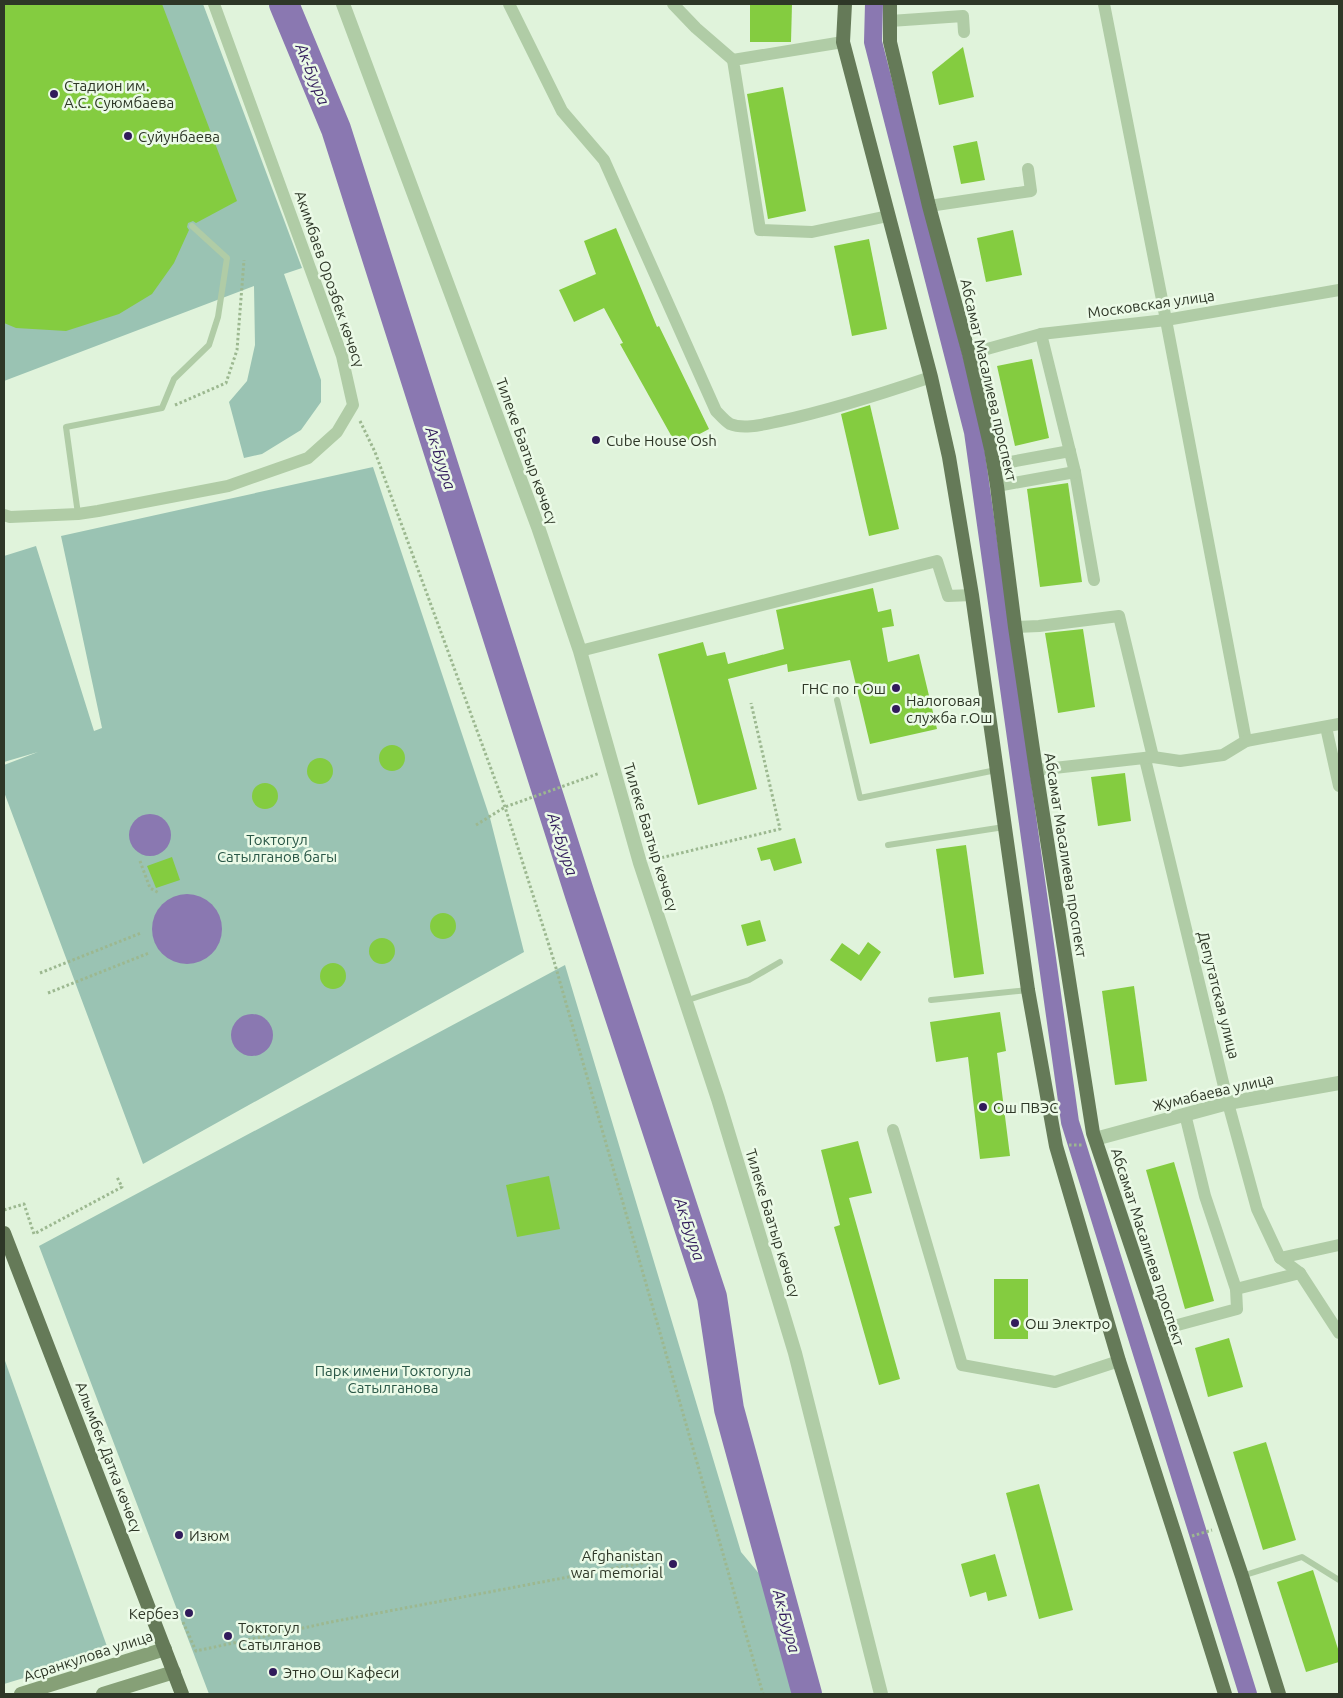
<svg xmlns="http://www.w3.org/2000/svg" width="1343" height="1698" font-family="Ubuntu,sans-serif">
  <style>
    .green { fill: #9ac3b3 }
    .water { fill: #8a78b1 }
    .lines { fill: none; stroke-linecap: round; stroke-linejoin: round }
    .canal { stroke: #8a78b1; stroke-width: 18 }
    .river { stroke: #8a78b1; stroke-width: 30 }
    .building { fill: #84cc40 }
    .path { stroke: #9cb890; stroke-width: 3; stroke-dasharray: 2.5 2.5; stroke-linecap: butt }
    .service { stroke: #b0cca6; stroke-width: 6 }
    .minor { stroke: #b0cca6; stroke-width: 12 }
    .tertiary { stroke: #b0cca6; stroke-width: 14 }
    .secondary { stroke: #86a077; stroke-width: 14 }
    .primary { stroke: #657a58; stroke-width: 14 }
    .poi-dot { fill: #311b5b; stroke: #ebfae7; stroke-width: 2 }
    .labels { text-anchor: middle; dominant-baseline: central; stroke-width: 5; stroke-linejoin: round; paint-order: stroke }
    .poi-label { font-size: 15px; fill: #2e3727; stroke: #ebfae7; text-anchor: start }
    .street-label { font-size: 15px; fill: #2e3727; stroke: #ebfae7 }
    .park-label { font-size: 15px; fill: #2a5747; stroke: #ebfae7 }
    .water-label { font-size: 16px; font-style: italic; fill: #311b5b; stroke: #ebfae7 }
  </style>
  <rect width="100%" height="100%" fill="#e0f3db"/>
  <g class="green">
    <polygon points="4,4 203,4 302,268 284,274 321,380 321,402 301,430 262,454 244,458 229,402 247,381 255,345 254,286 4,381"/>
    <polygon points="373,467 490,818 524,952 143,1164 4,792 4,765 38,752 4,762 4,556 36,546 94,731 102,728 61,536"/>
    <polygon points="565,965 741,1552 771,1588 799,1694 209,1694 39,1246"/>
    <polygon points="4,1358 109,1652 4,1684"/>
  </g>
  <g class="water">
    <circle cx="150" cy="835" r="21"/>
    <circle cx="187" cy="929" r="35"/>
    <circle cx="252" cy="1035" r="21"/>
  </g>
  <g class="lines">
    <polyline class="canal" points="874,4 873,42 973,432 1070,1122 1248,1694"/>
    <polyline class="river" points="284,4 336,129 580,895 712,1297 729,1409 807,1694"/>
  </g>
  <g class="building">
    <polygon points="4,4 162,4 237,201 196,223 193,221 188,223 187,227 189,230 174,263 152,294 119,314 66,331 16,328 4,323"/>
    <polygon points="750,4 792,4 791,42 750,42"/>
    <polygon points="963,47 974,97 939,105 932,72"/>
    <polygon points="783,87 806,211 768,219 747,94"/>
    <polygon points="977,141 985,180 961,184 953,146"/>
    <polygon points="616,228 657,327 659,326 709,429 677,446 620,344 623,343 604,308 574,322 559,290 596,274 584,241"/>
    <polygon points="1013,230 1022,275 986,282 977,238"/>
    <polygon points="869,239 887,329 852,336 834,246"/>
    <polygon points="1032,359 1049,438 1015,446 997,366"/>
    <polygon points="870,405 899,529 869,536 841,414"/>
    <polygon points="1068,483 1082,582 1040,587 1027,489"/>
    <polygon points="873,588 878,612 891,609 894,626 882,628 888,662 919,654 937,729 870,744 850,660 788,672 787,664 728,679 757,789 698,805 658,654 703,642 707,656 725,652 728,664 784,649 776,610"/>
    <polygon points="1083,629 1095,707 1058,713 1045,633"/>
    <circle cx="392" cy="758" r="13"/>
    <circle cx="320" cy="771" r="13"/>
    <polygon points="1125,773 1131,821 1098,826 1091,777"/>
    <circle cx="265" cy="796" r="13"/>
    <polygon points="795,838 802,863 774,871 770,859 761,861 757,848"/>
    <polygon points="966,845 984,974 954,978 936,849"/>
    <polygon points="172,857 180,880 156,888 147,866"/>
    <circle cx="443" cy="926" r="13"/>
    <polygon points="760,920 766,941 747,946 741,925"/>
    <circle cx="382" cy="951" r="13"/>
    <polygon points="868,942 881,952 861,981 830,960 842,943 859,955"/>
    <circle cx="333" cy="976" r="13"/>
    <polygon points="1134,986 1147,1081 1115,1085 1102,991"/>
    <polygon points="1000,1012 1006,1051 997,1053 1010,1156 980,1159 968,1057 936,1062 930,1022"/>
    <polygon points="858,1141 872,1193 849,1198 900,1379 879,1385 834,1227 840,1225 821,1150"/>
    <polygon points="1174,1162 1214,1301 1185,1309 1146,1170"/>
    <polygon points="549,1176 560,1229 517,1237 506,1185"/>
    <rect x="994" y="1279" width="34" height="60"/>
    <polygon points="1229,1338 1243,1387 1208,1397 1195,1348"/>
    <polygon points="1266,1442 1296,1540 1263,1550 1233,1452"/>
    <polygon points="1039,1484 1073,1610 1039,1619 1006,1493"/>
    <polygon points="995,1554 1007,1596 988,1601 986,1592 970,1597 961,1564"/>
    <polygon points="1313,1570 1339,1652 1339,1662 1306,1672 1277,1582"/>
  </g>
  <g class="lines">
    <g class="path">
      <polyline points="175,405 226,383 237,350 244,260"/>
      <polyline points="360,421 375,452 505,807 554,961 763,1694"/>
      <polyline points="476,825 505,807 600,773"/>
      <polyline points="652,860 780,829 751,703"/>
      <polyline points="140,861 150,888 159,893"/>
      <polyline points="40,973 141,933"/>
      <polyline points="48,993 149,953"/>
      <polyline points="1069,1145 1083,1145"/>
      <polyline points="4,1210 24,1204 34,1234 122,1187 117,1177"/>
      <polyline points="1192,1536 1212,1530"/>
      <polyline points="183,1622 196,1651 331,1622 658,1560"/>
    </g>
    <g class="service">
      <polyline points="78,514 66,427 162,408 174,379 209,345 218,317 227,258 192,226"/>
      <polyline points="837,700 860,798 996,770"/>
      <polyline points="888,845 1004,827"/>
      <polyline points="931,1000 1028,990"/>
      <polyline points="685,1001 749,980 780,962"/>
      <polyline points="1242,1576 1302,1557 1339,1580"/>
    </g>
    <g class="minor">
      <path d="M509,4L562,111L604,160L716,411C720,415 725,421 730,424C744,430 765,424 780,421C832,410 881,394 931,377"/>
      <polyline points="673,4 696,28 733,60"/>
      <polyline points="1104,4 1166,320 1246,741"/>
      <polyline points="890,21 963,16 964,32"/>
      <polyline points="843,42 733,60 760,230 812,232 888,216"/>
      <polyline points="929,206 1031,191 1028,169"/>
      <polyline points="1041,334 1075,472 1094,580"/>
      <polyline points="969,354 1041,334 1166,320 1339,290"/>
      <polyline points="994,465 1070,451"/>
      <polyline points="997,486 1075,472"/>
      <polyline points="4,515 10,517 78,514 98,511 228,486 308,458 337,432 353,405 342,356 214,4"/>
      <polyline points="1015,627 1039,626 1119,616 1153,757"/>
      <polyline points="580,651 937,561 948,596 972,595"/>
      <polyline points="1326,727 1339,786"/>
      <polyline points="1145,759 1228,1103 1257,1209 1280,1258 1300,1273 1339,1333"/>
      <polyline points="1036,770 1153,757 1180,761 1223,755 1246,741 1339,724"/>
      <polyline points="893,1130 962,1365 1055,1382 1119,1361"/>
      <polyline points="1280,1258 1339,1245"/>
      <polyline points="1236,1289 1300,1273"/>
      <polyline points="1159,1330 1237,1309 1236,1289 1205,1196 1185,1114"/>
    </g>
    <g class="tertiary">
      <polyline points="343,4 538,527 580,651 640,863 718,1099 795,1353 881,1694"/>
      <polyline points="1095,1139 1228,1103 1339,1083"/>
    </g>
    <g class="secondary">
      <polyline points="21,1694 165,1649"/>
      <polyline points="103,1694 174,1672"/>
    </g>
    <g class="primary">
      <polyline points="845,4 843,42 931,377 949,457 972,595 1028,990 1056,1146 1119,1361 1177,1541 1225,1694"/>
      <polyline points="890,4 890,42 929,206 969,354 991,449 997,486 1015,627 1036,770 1093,1133 1242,1576 1279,1694"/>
      <polyline points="4,1233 182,1694"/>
    </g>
  </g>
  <g class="poi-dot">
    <circle cx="54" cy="94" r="5"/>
    <circle cx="128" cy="136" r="5"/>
    <circle cx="596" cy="440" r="5"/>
    <circle cx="896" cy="688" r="5"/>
    <circle cx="896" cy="709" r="5"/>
    <circle cx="983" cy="1107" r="5"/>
    <circle cx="1015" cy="1323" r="5"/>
    <circle cx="179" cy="1535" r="5"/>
    <circle cx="673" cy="1564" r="5"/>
    <circle cx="189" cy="1613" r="5"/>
    <circle cx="228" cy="1636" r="5"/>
    <circle cx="273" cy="1672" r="5"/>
  </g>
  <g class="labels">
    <g class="poi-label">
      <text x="64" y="85">Стадион им.<tspan x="64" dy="17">А.С. Суюмбаева</tspan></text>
      <text x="138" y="136">Суйунбаева</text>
      <text x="606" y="440">Cube House Osh</text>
      <text x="886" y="688" text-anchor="end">ГНС по г Ош</text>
      <text x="906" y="700">Налоговая<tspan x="906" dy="17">служба г.Ош</tspan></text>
      <text x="993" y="1107">Ош ПВЭС</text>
      <text x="1025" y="1323">Ош Электро</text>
      <text x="189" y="1535">Изюм</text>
      <text x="663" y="1555" text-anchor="end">Afghanistan<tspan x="663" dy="17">war memorial</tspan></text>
      <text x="179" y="1613" text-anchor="end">Кербез</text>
      <text x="238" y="1627">Токтогул<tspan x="238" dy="17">Сатылганов</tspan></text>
      <text x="283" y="1672">Этно Ош Кафеси</text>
    </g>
    <g class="street-label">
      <text transform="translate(330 279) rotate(71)">Акимбаев Орозбек көчөсү</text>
      <text transform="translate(1151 304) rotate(-8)">Московская улица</text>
      <text transform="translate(989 380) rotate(77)">Абсамат Масалиева проспект</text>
      <text transform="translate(527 451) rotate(70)">Тилеке Баатыр көчөсү</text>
      <text transform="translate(651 837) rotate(73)">Тилеке Баатыр көчөсү</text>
      <text transform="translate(1066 855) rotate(81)">Абсамат Масалиева проспект</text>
      <text transform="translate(1219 995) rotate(76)">Депутатская улица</text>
      <text transform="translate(1213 1092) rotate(-13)">Жумабаева улица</text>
      <text transform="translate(773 1223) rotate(73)">Тилеке Баатыр көчөсү</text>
      <text transform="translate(1148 1247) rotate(72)">Абсамат Масалиева проспект</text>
      <text transform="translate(109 1457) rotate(69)">Алымбек Датка көчөсү</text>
      <text transform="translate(88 1656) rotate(-18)">Асранкулова улица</text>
    </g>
    <g class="park-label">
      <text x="277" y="839">Токтогул<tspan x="277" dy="17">Сатылганов багы</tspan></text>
      <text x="393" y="1370">Парк имени Токтогула<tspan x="393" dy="17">Сатылганова</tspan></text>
    </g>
    <g class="water-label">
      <text transform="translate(313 74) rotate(68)">Ак-Буура</text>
      <text transform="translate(441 458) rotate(72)">Ак-Буура</text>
      <text transform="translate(563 844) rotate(72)">Ак-Буура</text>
      <text transform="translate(690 1229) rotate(72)">Ак-Буура</text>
      <text transform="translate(787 1621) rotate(75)">Ак-Буура</text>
    </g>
  </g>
  <rect width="1343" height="1698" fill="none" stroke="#2e3727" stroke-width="10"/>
</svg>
